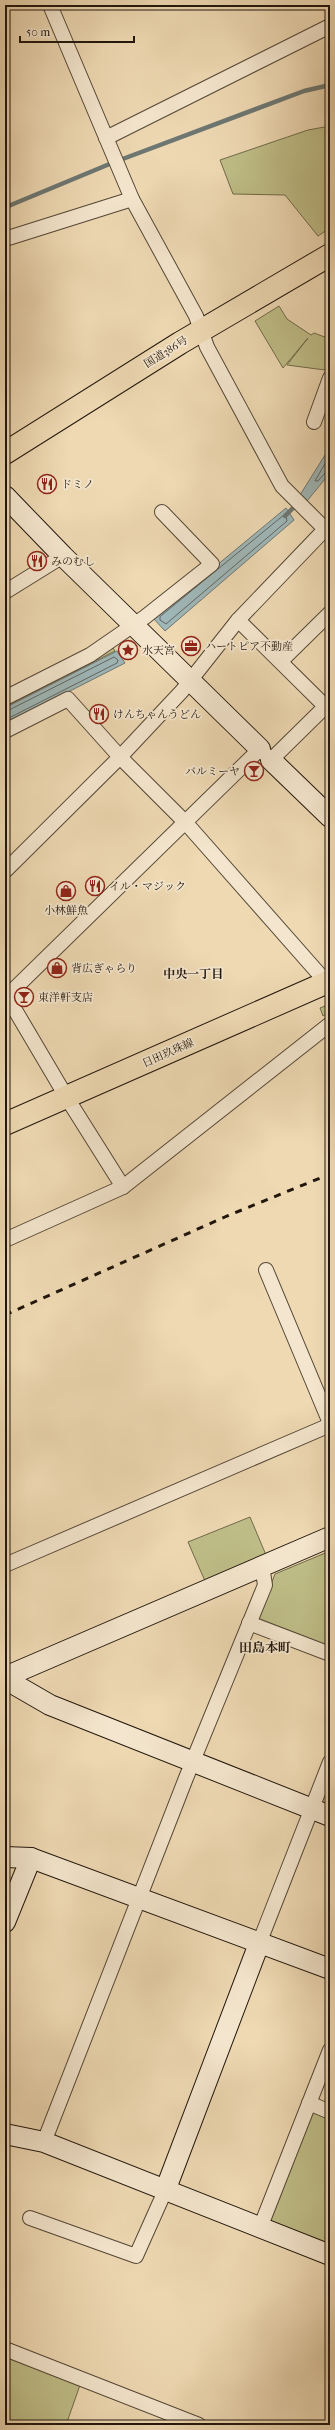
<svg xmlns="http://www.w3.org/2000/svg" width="335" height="2430" font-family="'IM FELL French Canon','Noto Serif JP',serif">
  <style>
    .green { fill: #bfbe88; stroke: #706a4a }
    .water { fill: #9fb7b8; stroke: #6d7773 }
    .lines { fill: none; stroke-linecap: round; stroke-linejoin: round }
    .shore { stroke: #606662; stroke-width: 1 }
    .stream { stroke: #6d7773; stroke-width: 4.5 }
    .street-casing { stroke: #544736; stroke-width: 16 }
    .secondary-casing { stroke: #21160c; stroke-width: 22 }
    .primary-casing { stroke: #21160c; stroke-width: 24 }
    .highway-casing { stroke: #21160c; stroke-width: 24 }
    .street { stroke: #f4e6ce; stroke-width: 14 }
    .secondary { stroke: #f4e6ce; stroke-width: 20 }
    .primary { stroke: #eed9b3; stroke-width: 22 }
    .highway { stroke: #eed9b3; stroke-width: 22 }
    .rail { stroke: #21160c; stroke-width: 3; stroke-dasharray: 7 7; stroke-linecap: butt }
    .labels { text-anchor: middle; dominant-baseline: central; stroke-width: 3.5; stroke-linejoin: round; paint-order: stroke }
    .street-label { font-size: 11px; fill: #21160c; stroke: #f4e6ce }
    .poi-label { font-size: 11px; fill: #21160c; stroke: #f4e6ce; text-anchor: start }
    .neighbourhood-label { font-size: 12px; font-weight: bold; fill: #21160c; stroke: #f4e6ce }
    .quarter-label { font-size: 13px; font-weight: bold; fill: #21160c; stroke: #f4e6ce }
  </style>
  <rect width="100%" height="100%" fill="#eed9b3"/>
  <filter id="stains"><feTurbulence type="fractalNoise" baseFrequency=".005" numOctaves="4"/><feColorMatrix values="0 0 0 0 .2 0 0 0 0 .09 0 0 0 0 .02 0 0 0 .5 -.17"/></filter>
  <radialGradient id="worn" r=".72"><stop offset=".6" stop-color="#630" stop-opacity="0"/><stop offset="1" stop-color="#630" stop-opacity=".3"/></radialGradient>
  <g class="green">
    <polygon points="330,126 330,228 318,236 285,195 233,194 220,160 308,130"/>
    <polygon points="279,306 287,319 311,335 314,333 330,339 330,358 325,370 287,365 308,338 283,368 255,321"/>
    <polygon points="110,643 115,651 5,707 5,701"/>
    <polygon points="330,1004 330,1011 323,1016 320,1008"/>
    <polygon points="250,1517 266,1555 205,1581 188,1542"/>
    <polygon points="330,1551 330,1650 257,1620 275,1574"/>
    <polygon points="310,2108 330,2116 330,2253 263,2227"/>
    <polygon points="5,2357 80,2385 66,2425 5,2425"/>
  </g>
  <g class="water">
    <polygon points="330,447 330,473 307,501 300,495"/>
    <polygon points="286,508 294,520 165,631 153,618"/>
    <polygon points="117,651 125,663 5,724 5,708"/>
  </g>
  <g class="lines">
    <g class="shore">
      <polyline points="330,455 315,481 318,481 326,472 330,471"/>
      <polygon points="283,516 286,516 287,521 166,624 160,620 160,617"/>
      <polyline points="5,712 114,657 118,660 117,663 5,720"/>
    </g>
    <g class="stream">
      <polyline points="120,160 304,91 330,85"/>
      <polyline points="5,234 6,207 112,163"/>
      <polyline points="285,516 297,504"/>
    </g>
    <defs>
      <g id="street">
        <polyline points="50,5 132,199 196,316 207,347 282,486 330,534"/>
        <polyline points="106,138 330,26"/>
        <polyline points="5,239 132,199"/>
        <polyline points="314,422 330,378"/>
        <polyline points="5,592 63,556"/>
        <polyline points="238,620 325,706"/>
        <polyline points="281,661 330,613"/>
        <polyline points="5,698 90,655 145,617 212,564 162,512"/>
        <polyline points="5,731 68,699 120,757 186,823 327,983"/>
        <polyline points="5,871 120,757 182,691 238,620 330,524"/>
        <polyline points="5,993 67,1098 123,1187"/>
        <polyline points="5,998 260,749 271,760 330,702"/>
        <polyline points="5,1240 123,1187 330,1024"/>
        <polyline points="266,1270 330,1423"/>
        <polyline points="5,1565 330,1425"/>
        <polyline points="249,1623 330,1654"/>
        <polyline points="260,1941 330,1762"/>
        <polyline points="309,2103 330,2112"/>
        <polyline points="44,2142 186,1778 265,1585 262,1566"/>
        <polyline points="30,2218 136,2256 165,2191"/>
        <polyline points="260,2228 330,2050"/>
        <polyline points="5,2349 199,2425"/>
      </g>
      <g id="secondary">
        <polyline points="5,496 63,556 260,749"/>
        <polyline points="271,760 330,817"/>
        <polyline points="5,1677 330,1537"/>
        <polyline points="5,1679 50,1705 330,1816"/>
        <polyline points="5,1857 31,1858 330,1969"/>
        <polyline points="5,1922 31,1858"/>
        <polyline points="5,2134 44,2142 330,2255"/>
        <polyline points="165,2191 260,1941"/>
      </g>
      <polyline id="primary" points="5,1124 330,981"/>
      <polyline id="highway" points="5,453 180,343 330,255"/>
    </defs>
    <use href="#street" class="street-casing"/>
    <use href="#secondary" class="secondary-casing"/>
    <use href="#primary" class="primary-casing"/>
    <use href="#highway" class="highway-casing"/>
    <use href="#street" class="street"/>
    <use href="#secondary" class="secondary"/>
    <use href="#primary" class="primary"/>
    <use href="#highway" class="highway"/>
    <polyline class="rail" points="5,1315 227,1216 330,1174"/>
  </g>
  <defs>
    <symbol id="restaurant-ring" viewBox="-11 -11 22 22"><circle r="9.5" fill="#f4e6ce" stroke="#8f2418" stroke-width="1.5"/><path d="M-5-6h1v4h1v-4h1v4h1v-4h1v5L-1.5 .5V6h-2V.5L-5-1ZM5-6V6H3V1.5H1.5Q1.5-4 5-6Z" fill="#8f2418"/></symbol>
    <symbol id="office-ring" viewBox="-11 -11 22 22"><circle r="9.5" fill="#f4e6ce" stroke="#8f2418" stroke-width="1.5"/><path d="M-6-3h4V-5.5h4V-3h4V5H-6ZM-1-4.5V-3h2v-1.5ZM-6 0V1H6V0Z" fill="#8f2418"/></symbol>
    <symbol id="sight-ring" viewBox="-11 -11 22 22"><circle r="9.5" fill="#f4e6ce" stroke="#8f2418" stroke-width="1.5"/><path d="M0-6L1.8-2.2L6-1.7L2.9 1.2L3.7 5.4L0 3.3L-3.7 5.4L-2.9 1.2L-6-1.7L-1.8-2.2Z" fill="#8f2418"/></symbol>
    <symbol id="bar-ring" viewBox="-11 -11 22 22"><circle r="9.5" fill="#f4e6ce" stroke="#8f2418" stroke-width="1.5"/><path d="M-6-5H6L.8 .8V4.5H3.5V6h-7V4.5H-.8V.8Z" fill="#8f2418"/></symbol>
    <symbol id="shop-ring" viewBox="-11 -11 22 22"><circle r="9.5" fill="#f4e6ce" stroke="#8f2418" stroke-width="1.5"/><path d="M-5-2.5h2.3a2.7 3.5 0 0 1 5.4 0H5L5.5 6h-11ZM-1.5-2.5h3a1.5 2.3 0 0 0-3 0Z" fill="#8f2418"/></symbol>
  </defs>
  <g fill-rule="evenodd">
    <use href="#restaurant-ring" x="36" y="473" width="22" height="22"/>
    <use href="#restaurant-ring" x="26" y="550" width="22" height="22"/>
    <use href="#office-ring" x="180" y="635" width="22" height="22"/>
    <use href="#sight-ring" x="117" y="639" width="22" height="22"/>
    <use href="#restaurant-ring" x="88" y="703" width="22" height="22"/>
    <use href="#bar-ring" x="243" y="760" width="22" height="22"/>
    <use href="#restaurant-ring" x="84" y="875" width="22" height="22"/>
    <use href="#shop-ring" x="55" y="880" width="22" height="22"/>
    <use href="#shop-ring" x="46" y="957" width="22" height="22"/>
    <use href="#bar-ring" x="13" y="986" width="22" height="22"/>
  </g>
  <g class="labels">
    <g class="street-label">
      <text transform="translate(166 352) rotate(-32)">国道386号</text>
      <text transform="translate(168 1053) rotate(-24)">日田玖珠線</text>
    </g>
    <g class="poi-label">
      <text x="61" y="484">ドミノ</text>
      <text x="51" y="561">みのむし</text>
      <text x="205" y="646">ハートピア不動産</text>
      <text x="142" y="650">水天宮</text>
      <text x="113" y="714">けんちゃんうどん</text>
      <text x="240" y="771" text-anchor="end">バルミーヤ</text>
      <text x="109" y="886">イル・マジック</text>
      <text x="66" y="910" text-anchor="middle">小林鮮魚</text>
      <text x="71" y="968">背広ぎゃらり</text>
      <text x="38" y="997">東洋軒支店</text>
    </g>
    <g class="neighbourhood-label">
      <text x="193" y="974">中央一丁目</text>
    </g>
    <g class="quarter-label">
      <text x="265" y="1647">田島本町</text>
    </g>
  </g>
  <rect width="335" height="2430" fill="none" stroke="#eed9b3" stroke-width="20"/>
  <rect x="6" y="6" width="323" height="2418" fill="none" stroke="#21160c" stroke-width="2"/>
  <rect x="10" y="10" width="315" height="2410" fill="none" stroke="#21160c"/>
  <path d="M20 36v6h114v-6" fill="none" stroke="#21160c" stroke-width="2"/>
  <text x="26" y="36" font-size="12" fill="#21160c" stroke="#f4e6ce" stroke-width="3" paint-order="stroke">50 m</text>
  <rect width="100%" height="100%" filter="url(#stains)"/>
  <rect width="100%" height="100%" fill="url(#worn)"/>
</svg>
